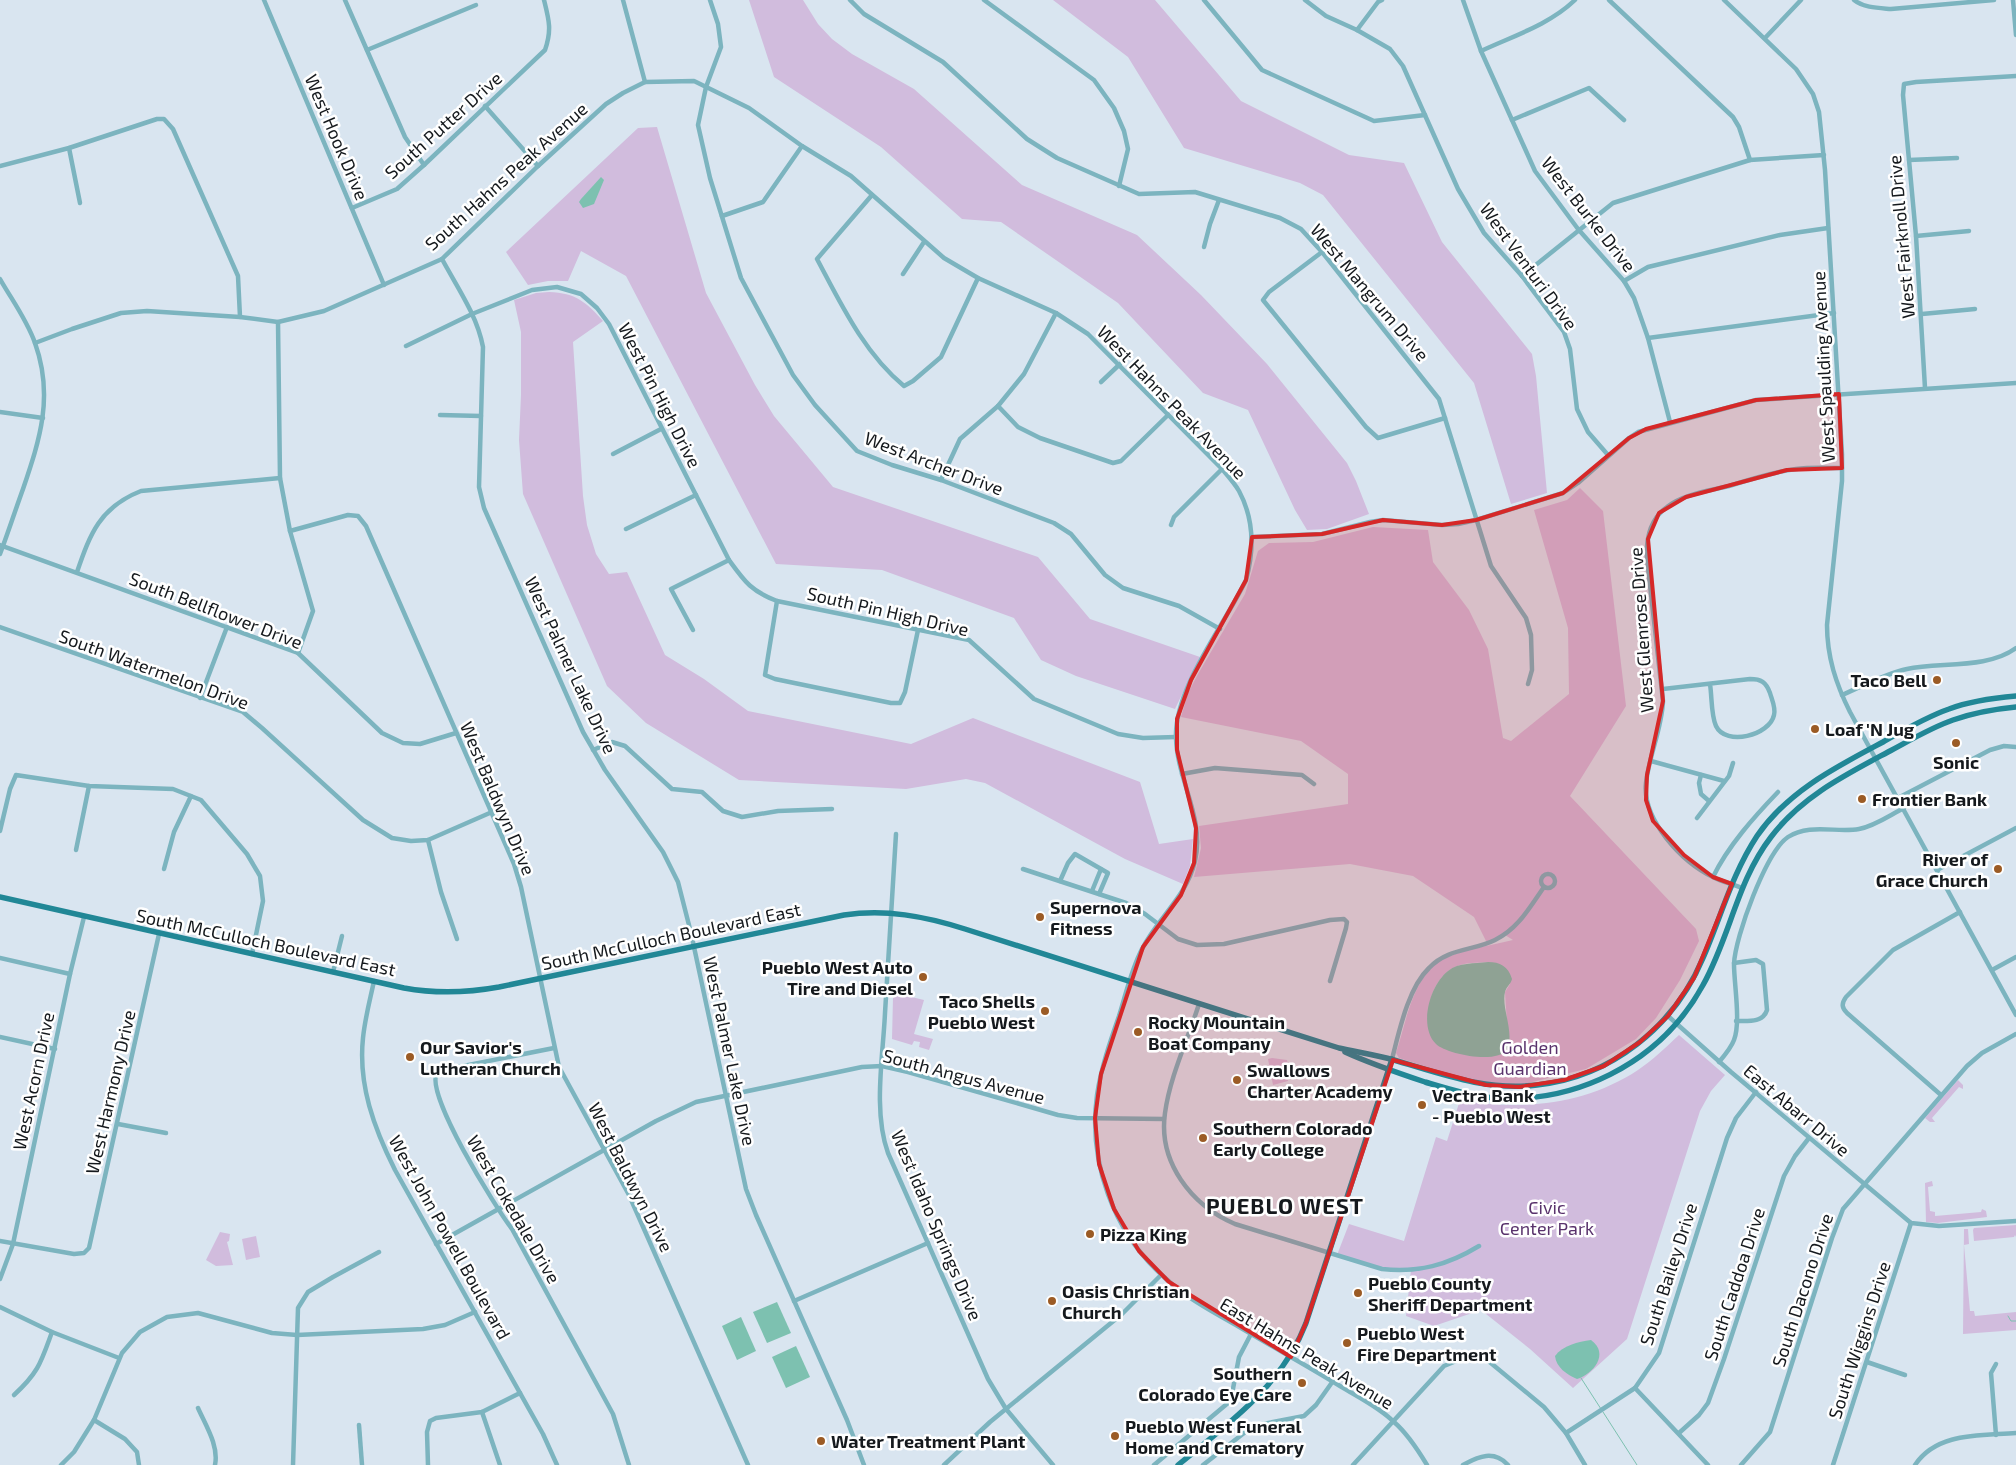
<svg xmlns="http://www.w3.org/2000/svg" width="2016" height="1465" font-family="'Exo 2',sans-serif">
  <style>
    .green { fill: #d1bcdd; fill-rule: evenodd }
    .water { fill: #7dc1b0 }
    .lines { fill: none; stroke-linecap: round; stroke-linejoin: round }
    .stream { stroke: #7dc1b0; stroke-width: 1 }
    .minor { stroke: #7cb4bf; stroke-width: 4.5 }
    .major { stroke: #218796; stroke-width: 5.5 }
    .marked { fill: #d62828; fill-opacity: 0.2; stroke: #d62828; stroke-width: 4; stroke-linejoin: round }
    .poi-dot { fill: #9b5b25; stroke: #fff; stroke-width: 2 }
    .labels { text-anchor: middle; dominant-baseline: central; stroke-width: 5; stroke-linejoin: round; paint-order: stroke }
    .street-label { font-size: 18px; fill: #15191d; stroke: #fff }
    .poi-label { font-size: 18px; font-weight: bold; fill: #15191d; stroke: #fff; text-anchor: start }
    .park-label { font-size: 18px; fill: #59326c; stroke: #fff }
    .district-label { font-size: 22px; font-weight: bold; letter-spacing: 1px; fill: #15191d; stroke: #fff }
  </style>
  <rect width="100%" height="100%" fill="#d9e5f0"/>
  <g class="green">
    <polygon points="749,0 803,0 818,24 832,39 852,54 914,89 1022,185 1137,235 1201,295 1267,364 1347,463 1356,481 1369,514 1327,529 1307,530 1295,510 1248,410 1203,393 1118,303 1001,222 962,219 881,147 774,77"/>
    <polygon points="1053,0 1155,0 1241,101 1349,155 1404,163 1442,242 1532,354 1536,376 1547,493 1511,504 1474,383 1323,195 1300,183 1184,148 1128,57"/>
    <polygon points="657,127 706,293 755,385 774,416 833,487 1038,557 1090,619 1200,657 1175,709 1076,676 1041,660 1014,618 882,570 776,564 626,276 581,251 568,281 548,281 528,285 506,252 638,128"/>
    <path d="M549,292C576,293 586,302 603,321L573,342L583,496L587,525L596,554L609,574L627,572L665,655L704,679L748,711L911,744L973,718L1140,782L1159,844L1193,839L1190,866L1183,884L1125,859L985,783L966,779L906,789L739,780L646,723L607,686L523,494L519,440L521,395V332L514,300L536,293Z"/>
    <path d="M1580,488L1603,511L1626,706L1570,796L1696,929L1699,941L1680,980L1656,1018L1636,1039L1586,1069L1524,1084H1491L1461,1078L1399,1058L1396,1053C1407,1020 1413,970 1450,956C1470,948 1493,945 1513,940L1505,935L1494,941H1486L1474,917L1413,876L1350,864L1194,877L1201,848L1199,826L1348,804V774L1301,741L1181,717L1188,693L1198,674L1245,594L1258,551L1269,543L1313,542L1373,527L1428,530L1433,562L1469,610L1488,649L1503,738L1511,741L1569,694L1568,628L1534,510L1567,500ZM1488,962L1510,984L1505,992L1508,1040L1428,1022C1428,998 1437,970 1464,964C1472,962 1480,963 1488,962Z"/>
    <polygon points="899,994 924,1000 914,1034 933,1039 929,1050 919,1047 920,1042 914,1041 912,1045 892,1039 893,998"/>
    <path d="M1679,1035L1725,1075L1711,1091L1700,1111L1627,1339L1573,1388L1530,1349L1481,1310L1434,1326L1406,1316L1411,1270L1382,1269L1337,1255L1349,1224L1404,1241L1436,1137L1447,1141L1460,1100C1521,1111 1585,1105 1638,1070C1653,1060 1666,1047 1679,1035Z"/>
    <polygon points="1272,1058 1287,1060 1289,1069 1288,1081 1273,1085 1268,1059"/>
    <polygon points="1958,1080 1963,1085 1963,1089 1959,1087 1932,1118 1935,1122 1930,1122 1925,1118"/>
    <polygon points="1932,1181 1933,1186 1928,1187 1930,1211 1935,1212 1935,1216 1981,1212 1982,1209 1986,1211 1987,1217 1938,1223 1926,1222 1925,1183"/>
    <polygon points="2016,1225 2016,1237 2015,1235 2014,1237 1974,1241 1973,1230 1974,1228"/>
    <polygon points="1964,1229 1968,1229 1969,1244 1964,1245 1970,1311 1974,1311 1975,1316 2016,1312 2016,1330 1963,1334"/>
    <polygon points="220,1232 230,1234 229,1241 227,1242 233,1265 216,1266 206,1260"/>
    <polygon points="256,1236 260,1257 246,1260 242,1239"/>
  </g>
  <g class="water">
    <polygon points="601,177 604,180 594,204 583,208 579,202 581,199"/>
    <path d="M1488,962C1500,962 1508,966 1512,979C1511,984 1506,987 1505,992C1501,1008 1515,1033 1507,1049C1498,1065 1446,1054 1436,1044C1418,1026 1430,985 1448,971C1459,962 1474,964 1488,962Z"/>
    <polygon points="777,1302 791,1333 767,1343 753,1312"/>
    <polygon points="741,1317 756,1351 737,1360 722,1326"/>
    <path d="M1591,1340C1610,1354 1593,1374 1577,1379C1567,1375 1556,1367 1555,1356C1563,1345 1578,1342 1591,1340Z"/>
    <polygon points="796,1346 810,1377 786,1388 772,1357"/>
  </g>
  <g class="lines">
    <g class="stream">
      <polyline points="2008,1316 2011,1321 2016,1321"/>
      <polyline points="1581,1378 1601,1409"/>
      <polyline points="1603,1412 1637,1465"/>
    </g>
    <g class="minor">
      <polyline points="264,0 384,285"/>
      <polyline points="345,0 405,137 424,165"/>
      <polyline points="623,0 645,82"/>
      <polyline points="710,0 718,24 721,47 706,87 698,125 710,178 741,278 793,375 815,405 857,451 892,465 941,480 1054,523 1071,534 1105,575 1123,588 1179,606 1220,629"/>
      <polyline points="850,0 864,14 943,62 1027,139 1057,158 1139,194 1195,192 1280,218 1301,229 1322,252 1439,399 1491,566 1526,618 1531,635 1532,670 1528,684"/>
      <polyline points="984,0 1094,80 1114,108 1124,131 1128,149 1119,186"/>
      <polyline points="1204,0 1262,70 1374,121 1425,115"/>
      <polyline points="1305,0 1326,16 1357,30 1390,49 1403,66 1458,189 1484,233 1522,276 1564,332 1570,349 1577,409 1588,432 1608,455"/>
      <polyline points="1463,0 1481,51 1535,171 1578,229 1624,281 1634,298 1648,338 1670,422"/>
      <polyline points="1609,0 1733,117 1739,127 1750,160"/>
      <path d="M1724,0L1796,69L1813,94L1819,112L1825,170L1842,454V481L1827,625C1827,657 1836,684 1850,712L2016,1015"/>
      <path d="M1854,0C1864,8 1879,8 1891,9L1994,0"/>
      <polyline points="2013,0 2016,35"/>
      <polyline points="1357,30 1378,2 1382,0"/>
      <polyline points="1765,38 1801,0"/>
      <polyline points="367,50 476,5"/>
      <path d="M1481,51C1513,36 1549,25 1575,0"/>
      <polyline points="485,106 538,166"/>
      <polyline points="1512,120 1589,88 1624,120"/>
      <polyline points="69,148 80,203"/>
      <polyline points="1909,160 1957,158"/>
      <polyline points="0,166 69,148 157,119 164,119 173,129 238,276 240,317"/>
      <path d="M872,195L817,259C841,304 864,353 904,386L913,381L941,357L978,278"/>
      <path d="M352,208L397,189L424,165L545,50C552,30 549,20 544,0"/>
      <polyline points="722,216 763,202 802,146"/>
      <polyline points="1916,236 1969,231"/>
      <polyline points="1204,247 1210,224 1219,200"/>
      <polyline points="1322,252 1269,292 1263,300 1366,427 1378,438 1445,418"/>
      <path d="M442,259C457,287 477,315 483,347L479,487L484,508L583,732L605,770L663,852L678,882L691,933L746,1189L756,1215L847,1420L864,1465"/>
      <polyline points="903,274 924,242"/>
      <polyline points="1522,276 1613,203 1750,160 1824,155"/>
      <path d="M0,279C12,300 27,320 35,343C54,396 40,439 23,489C15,511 8,533 0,554"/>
      <polyline points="1624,281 1648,267 1780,235 1828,228"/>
      <polyline points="1922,314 1975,309"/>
      <polyline points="278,322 280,478 290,531 313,611 298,653"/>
      <polyline points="1648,338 1834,313"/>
      <path d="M35,343L72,329L121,313L147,311L240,317L278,322L324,311L442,259L538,166L606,104L623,93L645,82L694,81L749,108L802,146L851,176L944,258L978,278L1056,313L1088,334L1222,469C1228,476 1235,484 1239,491C1254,519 1254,551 1246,580C1224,626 1174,688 1176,738C1177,780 1205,818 1195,861C1186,898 1158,917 1142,949C1131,970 1126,994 1119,1016C1110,1042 1101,1068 1097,1095C1088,1162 1113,1232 1164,1277C1185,1297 1211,1311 1236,1325C1271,1346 1306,1365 1340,1386C1358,1397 1379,1407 1394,1422C1408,1434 1418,1450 1427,1465"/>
      <path d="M406,346L472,314L532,290L557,287L581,294L597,308L609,324L729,560C745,582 751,591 777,601L969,640L1034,699L1118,734L1143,738L1176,737"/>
      <polyline points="1101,382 1120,364"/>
      <polyline points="1925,388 1916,236 1903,95 1904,84 1916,82 2016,76"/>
      <polyline points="998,406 1018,427 1040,438 1113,463 1121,461 1168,415"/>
      <polyline points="0,412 43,418"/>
      <polyline points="440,415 481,416"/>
      <polyline points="613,454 661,429"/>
      <polyline points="941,480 960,439 998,406 1024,374 1056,313"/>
      <polyline points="1171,525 1174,517 1222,469"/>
      <polyline points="626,529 696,495"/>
      <polyline points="290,531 348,515 358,516 366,526 514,864 521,887 559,1067 629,1195 748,1465"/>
      <polyline points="1252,537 1322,534 1370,522 1383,520 1442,525 1458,524 1476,520 1563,493 1578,483 1629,438 1638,432 1756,400 2016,383"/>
      <polyline points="0,545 298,653 382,733 403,743 420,744 456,733"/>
      <path d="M77,572C90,534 100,507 141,491L280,478"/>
      <polyline points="777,601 765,675 775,679 891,703 900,703 905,692 918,630"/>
      <polyline points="0,627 243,712 262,728 363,820 392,838 411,841 428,840 492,812"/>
      <polyline points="693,630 671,589 729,560"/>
      <path d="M1663,689L1750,679C1761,679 1766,682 1770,693C1772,700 1776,708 1774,715C1770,735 1726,747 1716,726C1711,715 1712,697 1710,684"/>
      <path d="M1842,695C1863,686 1884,674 1907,669C1940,662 1988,669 2016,648"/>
      <polyline points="200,698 227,627"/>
      <polyline points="593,750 612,742 625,746 672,789 702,792 723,811 742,817 778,811 832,809"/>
      <polyline points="1651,761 1724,781"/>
      <polyline points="1182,774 1215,768 1302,775 1314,784"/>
      <polyline points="1701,775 1699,783 1701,794 1709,801"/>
      <polyline points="1898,798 1990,750 2004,746 2016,747"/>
      <polyline points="1697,818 1729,776 1733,763"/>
      <polyline points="0,831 10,789 16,775 89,786 173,789 201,800 247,854 260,876 263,901 252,954"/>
      <path d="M896,834C892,893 889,953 885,1013C883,1057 873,1111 888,1153L988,1379L1006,1409L1053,1465"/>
      <polyline points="428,840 441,892 457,939"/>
      <polyline points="76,850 89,786"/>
      <polyline points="164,869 174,832 191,796"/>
      <polyline points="1023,869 1126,903 1145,914 1178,939 1197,945 1224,944 1330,920 1344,919 1347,922 1346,928 1330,981"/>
      <polyline points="1937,870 2016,828"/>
      <circle cx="1548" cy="881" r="7"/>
      <path d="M1713,877C1728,846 1754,817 1778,792"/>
      <polyline points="1060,881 1068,863 1075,854 1108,873 1099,894"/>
      <path d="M1742,888C1733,884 1722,882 1713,877C1682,862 1642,820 1646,783C1649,755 1662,729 1663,701L1647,558C1646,539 1650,519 1667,507C1683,494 1709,491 1729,486C1751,479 1773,472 1796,469C1811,467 1827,468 1842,468"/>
      <polyline points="1092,891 1101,869"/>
      <polyline points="0,958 70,974"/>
      <path d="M1734,963L1756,960L1763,964L1767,1010C1763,1023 1748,1021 1736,1021"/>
      <polyline points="1992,970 2016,957"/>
      <polyline points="333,972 342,936"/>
      <path d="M374,981C370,1000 365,1018 363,1038C358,1085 374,1128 395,1170L543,1434L557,1465"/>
      <path d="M1199,1004C1188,1039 1170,1076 1165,1113C1158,1162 1191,1205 1235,1224L1382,1269C1418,1273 1448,1265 1479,1246"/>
      <polyline points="1668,1016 1731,1072 1911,1223 1939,1226 2016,1221"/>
      <polyline points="0,1037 55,1049"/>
      <path d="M554,1048L443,1070L437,1073C424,1093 496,1208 512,1229L613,1414L629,1465"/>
      <path d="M1392,1059C1399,1032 1408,988 1429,968C1448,948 1473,951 1495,940C1518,929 1530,907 1544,887"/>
      <path d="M1719,1062C1725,1055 1731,1048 1734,1040C1741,1022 1734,984 1734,964C1735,937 1766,852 1788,837C1809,823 1837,833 1859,829C1875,826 1890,815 1904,808"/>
      <path d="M1941,1095L1847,1013C1842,1008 1841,1004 1846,997L1893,950L1960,912"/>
      <polyline points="118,1124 166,1133"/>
      <polyline points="0,1241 74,1254 84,1253 89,1248 159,934"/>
      <polyline points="436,1244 656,1121 696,1102 862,1067 882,1066 908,1072 1058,1115 1077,1118 1164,1119"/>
      <polyline points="0,1279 13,1244 70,974 84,917"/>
      <polyline points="794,1301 928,1243"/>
      <polyline points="0,1307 52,1332 119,1358"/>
      <polyline points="1867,1362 1905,1375"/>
      <polyline points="1635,1388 1708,1465"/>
      <path d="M14,1395C39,1372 41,1362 52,1332"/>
      <path d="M198,1408C206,1426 219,1446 215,1465"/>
      <polyline points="482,1412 500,1465"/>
      <polyline points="94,1420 125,1439 137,1452 139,1465"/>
      <polyline points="359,1425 362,1465"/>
      <polyline points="1566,1433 1635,1388 1659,1353 1727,1138 1736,1118 1756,1092"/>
      <polyline points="1679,1433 1699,1415 1708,1403 1724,1359 1784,1176 1795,1156 1809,1138"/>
      <polyline points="1996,1435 1991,1373 1996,1364"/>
      <polyline points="61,1465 74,1452 94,1420 122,1353 140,1332 167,1317 198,1313 272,1333 297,1335 423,1329 445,1325 475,1312"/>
      <polyline points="293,1465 298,1308 308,1292 333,1277 379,1252"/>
      <polyline points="428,1465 427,1432 430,1421 436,1418 482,1412 520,1393"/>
      <polyline points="944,1465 990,1422 1122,1314 1161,1275"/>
      <polyline points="1154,1465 1228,1403 1232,1394 1239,1357 1251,1334"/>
      <polyline points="1203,1465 1253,1426 1304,1416 1316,1405 1333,1381"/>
      <polyline points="1353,1465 1444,1366 1466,1357 1486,1359 1544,1407 1566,1433 1585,1465"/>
      <path d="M1463,1465C1479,1456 1494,1450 1508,1465"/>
      <polyline points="1741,1465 1770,1432 1832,1238 1843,1209 1967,1066 1982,1053 2016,1034"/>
      <polyline points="1833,1465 1911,1223"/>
      <path d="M1915,1465C1937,1432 1980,1436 2016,1433"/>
    </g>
    <g class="major">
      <path d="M0,897L404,988C437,994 466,993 499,987L844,915C886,909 924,916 965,929L1339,1048C1357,1052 1376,1055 1394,1060C1442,1074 1485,1091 1537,1085C1611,1077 1674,1027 1703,958C1721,917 1732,874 1757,836C1788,791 1836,767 1883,742C1904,730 1926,717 1949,709C1970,701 1993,698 2016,696"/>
      <path d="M1345,1052C1371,1064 1398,1073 1425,1082C1445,1088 1464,1094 1484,1097C1572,1107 1660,1064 1703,985C1730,937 1737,881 1771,837C1801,797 1845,775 1888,752C1909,741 1930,728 1953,720C1973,713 1995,709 2016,707"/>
      <path d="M1178,1465C1229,1423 1282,1386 1306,1323L1392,1059"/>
    </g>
  </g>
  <path class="marked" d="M1839,394L1842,468L1787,470L1686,497L1659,513L1648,539L1663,701L1647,775L1646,800L1653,821L1684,855L1713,877L1732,884L1694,978L1668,1016L1640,1042L1604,1066L1564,1080L1519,1087L1486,1085L1393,1060L1306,1323L1291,1357L1169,1282L1139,1251L1114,1209L1099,1164L1095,1118L1101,1074L1143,947L1181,895L1194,863L1196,828L1177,750V719L1191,680L1246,580L1252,537L1322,534L1383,520L1442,525L1476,520L1563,493L1629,438L1646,429L1756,400Z"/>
  <g class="poi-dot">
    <circle cx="1937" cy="680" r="5"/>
    <circle cx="1815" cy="729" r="5"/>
    <circle cx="1956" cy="743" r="5"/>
    <circle cx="1862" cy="799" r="5"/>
    <circle cx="1998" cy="869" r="5"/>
    <circle cx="1040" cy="917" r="5"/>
    <circle cx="923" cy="977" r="5"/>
    <circle cx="1045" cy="1011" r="5"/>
    <circle cx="1138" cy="1032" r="5"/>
    <circle cx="410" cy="1057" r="5"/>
    <circle cx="1237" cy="1080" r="5"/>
    <circle cx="1422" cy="1105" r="5"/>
    <circle cx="1203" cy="1138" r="5"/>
    <circle cx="1090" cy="1234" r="5"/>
    <circle cx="1358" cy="1293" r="5"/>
    <circle cx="1052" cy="1301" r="5"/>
    <circle cx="1347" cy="1343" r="5"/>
    <circle cx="1302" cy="1383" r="5"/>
    <circle cx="1115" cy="1436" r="5"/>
    <circle cx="821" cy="1441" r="5"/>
  </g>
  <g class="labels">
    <g class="street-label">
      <text transform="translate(443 125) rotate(-42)">South Putter Drive</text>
      <text transform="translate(337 137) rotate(67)">West Hook Drive</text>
      <text transform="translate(506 176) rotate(-42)">South Hahns Peak Avenue</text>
      <text transform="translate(1589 214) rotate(52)">West Burke Drive</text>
      <text transform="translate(1901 237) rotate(-95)">West Fairknoll Drive</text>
      <text transform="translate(1529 266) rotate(54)">West Venturi Drive</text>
      <text transform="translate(1370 292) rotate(50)">West Mangrum Drive</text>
      <text transform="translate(1823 367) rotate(-93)">West Spaulding Avenue</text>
      <text transform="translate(660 395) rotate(63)">West Pin High Drive</text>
      <text transform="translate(1172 402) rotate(46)">West Hahns Peak Avenue</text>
      <text transform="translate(934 463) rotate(21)">West Archer Drive</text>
      <text transform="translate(216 610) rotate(21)">South Bellflower Drive</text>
      <text transform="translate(888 611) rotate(13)">South Pin High Drive</text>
      <text transform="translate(1641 630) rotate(-94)">West Glenrose Drive</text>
      <text transform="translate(571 665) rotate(65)">West Palmer Lake Drive</text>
      <text transform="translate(154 669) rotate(20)">South Watermelon Drive</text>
      <text transform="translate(498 798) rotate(67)">West Baldwyn Drive</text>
      <text transform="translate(671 936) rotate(-12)">South McCulloch Boulevard East</text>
      <text transform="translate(266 942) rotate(12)">South McCulloch Boulevard East</text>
      <text transform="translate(730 1051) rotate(78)">West Palmer Lake Drive</text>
      <text transform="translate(964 1076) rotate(15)">South Angus Avenue</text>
      <text transform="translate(33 1081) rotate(-78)">West Acorn Drive</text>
      <text transform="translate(110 1092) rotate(-77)">West Harmony Drive</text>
      <text transform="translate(1797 1110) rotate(40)">East Abarr Drive</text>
      <text transform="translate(631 1177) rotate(63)">West Baldwyn Drive</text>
      <text transform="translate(514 1209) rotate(60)">West Cokedale Drive</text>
      <text transform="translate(937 1225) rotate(67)">West Idaho Springs Drive</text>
      <text transform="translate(450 1237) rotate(61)">West John Powell Boulevard</text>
      <text transform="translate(1668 1274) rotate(-72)">South Bailey Drive</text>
      <text transform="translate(1734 1284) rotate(-72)">South Caddoa Drive</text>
      <text transform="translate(1802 1290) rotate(-72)">South Dacono Drive</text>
      <text transform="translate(1859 1340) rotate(-72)">South Wiggins Drive</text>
      <text transform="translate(1307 1353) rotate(31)">East Hahns Peak Avenue</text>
    </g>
    <g class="poi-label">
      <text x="1927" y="680" text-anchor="end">Taco Bell</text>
      <text x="1825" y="729">Loaf 'N Jug</text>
      <text x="1956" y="762" text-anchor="middle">Sonic</text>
      <text x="1872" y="799">Frontier Bank</text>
      <text x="1988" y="859" text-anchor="end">River of<tspan x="1988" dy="21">Grace Church</tspan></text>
      <text x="1050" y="907">Supernova<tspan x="1050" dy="21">Fitness</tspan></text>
      <text x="913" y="967" text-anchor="end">Pueblo West Auto<tspan x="913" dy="21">Tire and Diesel</tspan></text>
      <text x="1035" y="1001" text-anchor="end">Taco Shells<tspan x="1035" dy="21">Pueblo West</tspan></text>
      <text x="1148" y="1022">Rocky Mountain<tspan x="1148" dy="21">Boat Company</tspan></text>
      <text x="420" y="1047">Our Savior's<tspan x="420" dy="21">Lutheran Church</tspan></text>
      <text x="1247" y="1070">Swallows<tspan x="1247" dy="21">Charter Academy</tspan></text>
      <text x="1432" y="1095">Vectra Bank<tspan x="1432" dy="21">- Pueblo West</tspan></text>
      <text x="1213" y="1128">Southern Colorado<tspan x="1213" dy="21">Early College</tspan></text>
      <text x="1100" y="1234">Pizza King</text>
      <text x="1368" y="1283">Pueblo County<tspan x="1368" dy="21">Sheriff Department</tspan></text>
      <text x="1062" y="1291">Oasis Christian<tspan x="1062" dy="21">Church</tspan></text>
      <text x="1357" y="1333">Pueblo West<tspan x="1357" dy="21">Fire Department</tspan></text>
      <text x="1292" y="1373" text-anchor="end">Southern<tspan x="1292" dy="21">Colorado Eye Care</tspan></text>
      <text x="1125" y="1426">Pueblo West Funeral<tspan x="1125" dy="21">Home and Crematory</tspan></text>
      <text x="831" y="1441">Water Treatment Plant</text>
    </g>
    <g class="park-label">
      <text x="1530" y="1047">Golden<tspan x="1530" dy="21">Guardian</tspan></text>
      <text x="1547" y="1207">Civic<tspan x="1547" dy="21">Center Park</tspan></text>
    </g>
    <g class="district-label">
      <text x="1285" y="1205">PUEBLO WEST</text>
    </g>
  </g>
</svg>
